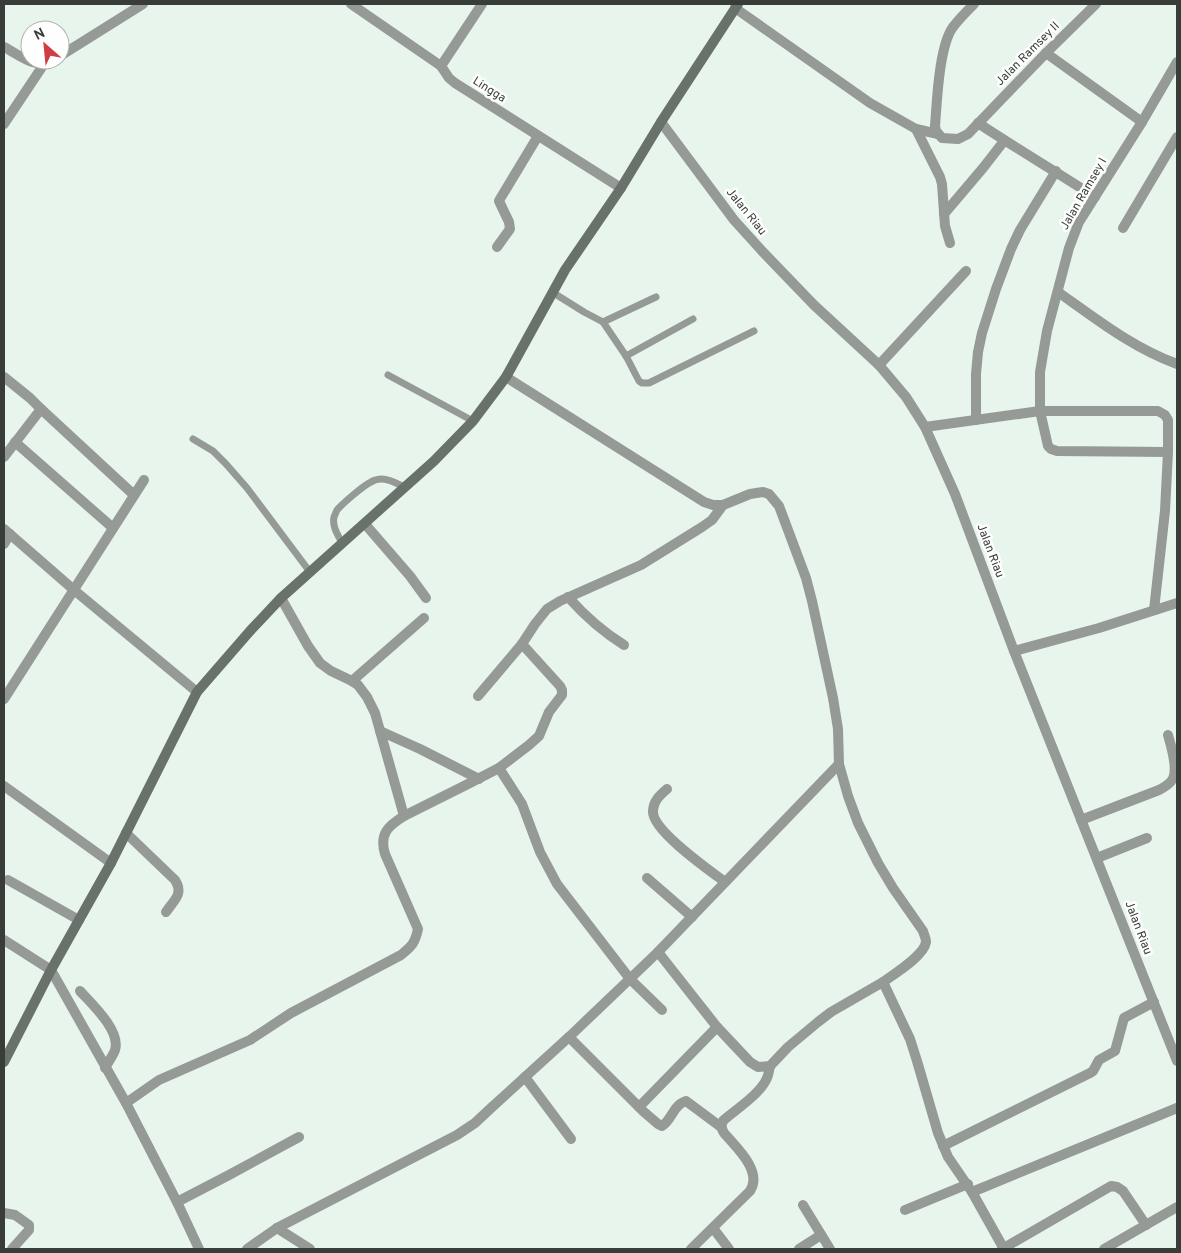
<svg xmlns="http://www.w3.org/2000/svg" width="1181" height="1253" font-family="Overpass,sans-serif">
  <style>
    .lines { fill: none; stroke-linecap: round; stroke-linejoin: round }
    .service { stroke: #959a96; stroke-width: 7 }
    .minor { stroke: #959a96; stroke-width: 10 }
    .secondary { stroke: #69716b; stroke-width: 10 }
    .labels { text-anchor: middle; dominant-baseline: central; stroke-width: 5; stroke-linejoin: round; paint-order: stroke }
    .street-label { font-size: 12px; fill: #383d39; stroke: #fefefe }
  </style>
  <rect width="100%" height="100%" fill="#e8f5ec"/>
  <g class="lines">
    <g class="service">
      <polyline points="552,292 584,312 603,322 656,297"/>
      <polyline points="603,322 626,356 639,381 642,383 649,383 754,331"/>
      <polyline points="626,356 693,319"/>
      <polyline points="388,375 473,421"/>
      <polyline points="193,439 213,451 226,464 247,488 310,572"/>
      <path d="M342,543C338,535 332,527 334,517C335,515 336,512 337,510C342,504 364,485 371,482C374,480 378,479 382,479C390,479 398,484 404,487"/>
    </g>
    <g class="minor">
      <polyline points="351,4 441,66 449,78 455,83 621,188"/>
      <path d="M974,4C967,11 959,19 953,27C939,46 937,101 935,126L936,131L942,138L958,139L968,134L1046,53L1096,4"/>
      <polyline points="735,8 870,103 916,129 938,134"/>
      <path d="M4,47C20,55 35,70 53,60"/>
      <polyline points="1046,53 1142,122"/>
      <polyline points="60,56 143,4"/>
      <polyline points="441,66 482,4"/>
      <polyline points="661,122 734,220 762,251 814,305 879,365 906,397 925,427 955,494 1014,651 1177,1061"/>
      <path d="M978,123C1017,149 1057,172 1095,197"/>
      <polyline points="4,124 44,64"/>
      <polyline points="916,129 940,177 942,184 945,226 950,243"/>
      <polyline points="944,214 983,168 1004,141"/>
      <polyline points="1123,228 1177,137"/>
      <polyline points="497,247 510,229 509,222 499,201 500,199 538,136"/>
      <path d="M1058,292C1096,319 1133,348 1177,364"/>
      <polyline points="879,365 966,271"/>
      <polyline points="4,377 30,398 41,409 4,457"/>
      <path d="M506,377L704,502L713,505H723L750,494L763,492L769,494L779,506L806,578L812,601L833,698L838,729L839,764L848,796L858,823L878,863L893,888L923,931C924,935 926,938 926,942C924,956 894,974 883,982L910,1039L917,1061L938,1133L948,1157L972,1192L1004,1249"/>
      <polyline points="41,409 134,495"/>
      <polyline points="976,420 976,374 978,352 982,333 996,289 1011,249 1020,230 1056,171"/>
      <polyline points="925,427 1040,411 1158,411 1165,415 1168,420 1168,452"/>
      <polyline points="15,442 113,528"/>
      <polyline points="365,524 410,576 426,598"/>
      <polyline points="4,529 74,590 197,692"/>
      <polyline points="4,544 10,534"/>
      <path d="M568,597C585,616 603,632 624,645"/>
      <polyline points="281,598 308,646 320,663 331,671 352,681 358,685 367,697 375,713 404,816"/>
      <polyline points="1154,610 1165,511 1168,452 1057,451 1051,449 1048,446 1040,411 1040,372 1047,331 1069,248 1079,222 1142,122 1177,62"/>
      <polyline points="1014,651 1099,628 1177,603"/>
      <polyline points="352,681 424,618"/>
      <polyline points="478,696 522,644"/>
      <polyline points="4,699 144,480"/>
      <polyline points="380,731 420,749 479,779"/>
      <polyline points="499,768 522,804 540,852 557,884 630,979 662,1010"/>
      <polyline points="4,786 111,863"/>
      <path d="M667,789C660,795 653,801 653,812C653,831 709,870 725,882"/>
      <path d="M1081,820L1159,790C1164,787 1169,785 1172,780C1179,770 1171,746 1168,735"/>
      <path d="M126,833L175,880C184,894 174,900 166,912"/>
      <polyline points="1097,858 1147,838"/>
      <polyline points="647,878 692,917"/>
      <polyline points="8,880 79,920"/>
      <polyline points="4,940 51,970 126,1103 177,1202 199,1249"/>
      <polyline points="658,952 717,1027 750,1062 758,1067 770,1066 788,1047 818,1022 831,1012 883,982"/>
      <path d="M80,991C92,1004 121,1031 115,1050C113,1056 108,1062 105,1068"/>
      <path d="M569,1037L644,1112L658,1124L662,1126C672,1120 673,1105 686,1101L721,1127"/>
      <polyline points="525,1077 571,1139"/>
      <path d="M126,1103L159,1080L250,1040L291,1013L401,955C412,946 415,943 418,929L385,854C379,834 388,826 404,816L466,785L499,768L529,745L539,736L549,712L562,695V690L560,686L522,644L535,624L547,609L560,601L641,565L702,527L712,520L723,505"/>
      <polyline points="639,1107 717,1027"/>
      <polyline points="943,1146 1090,1073 1093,1071 1099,1060 1115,1051 1124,1018 1154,1002"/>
      <polyline points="972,1192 1177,1108"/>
      <polyline points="177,1202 229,1175 299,1137"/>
      <polyline points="803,1205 830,1249"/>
      <polyline points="905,1210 968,1184"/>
      <polyline points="4,1213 15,1215 29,1225 29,1230 12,1249"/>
      <polyline points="277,1228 310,1249"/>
      <polyline points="713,1228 729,1249"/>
      <polyline points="247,1249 277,1228 457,1135 475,1123 491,1108 569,1037 658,952 839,764"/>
      <path d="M691,1249L750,1191C763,1171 736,1147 724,1133C721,1128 720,1123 725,1119C738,1108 761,1093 767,1078C769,1074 769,1070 770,1066"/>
      <polyline points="799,1249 821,1235"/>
      <polyline points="1002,1249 1111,1186 1117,1187 1123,1191 1146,1225"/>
      <polyline points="1104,1249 1177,1207"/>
    </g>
    <polyline class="secondary" points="4,1062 51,970 111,863 197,692 250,631 281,598 434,461 473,421 506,377 565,270 621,188 661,122 738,4"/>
  </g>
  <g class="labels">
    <g class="street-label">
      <text transform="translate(1028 54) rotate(-45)">Jalan Ramsey II</text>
      <text transform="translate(489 90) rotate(32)">Lingga</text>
      <text transform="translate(1084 194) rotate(-60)">Jalan Ramsey I</text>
      <text transform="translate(746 212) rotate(51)">Jalan Riau</text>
      <text transform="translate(990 551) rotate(69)">Jalan Riau</text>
      <text transform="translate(1138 928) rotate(69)">Jalan Riau</text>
    </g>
  </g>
  <rect width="1181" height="1253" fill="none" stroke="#383d39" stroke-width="10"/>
  <g transform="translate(45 45) rotate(333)"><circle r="24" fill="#fefefe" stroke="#afb1af"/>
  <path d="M0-4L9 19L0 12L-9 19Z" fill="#cd3d43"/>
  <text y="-8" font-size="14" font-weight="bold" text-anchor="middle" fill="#383d39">N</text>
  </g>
</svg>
